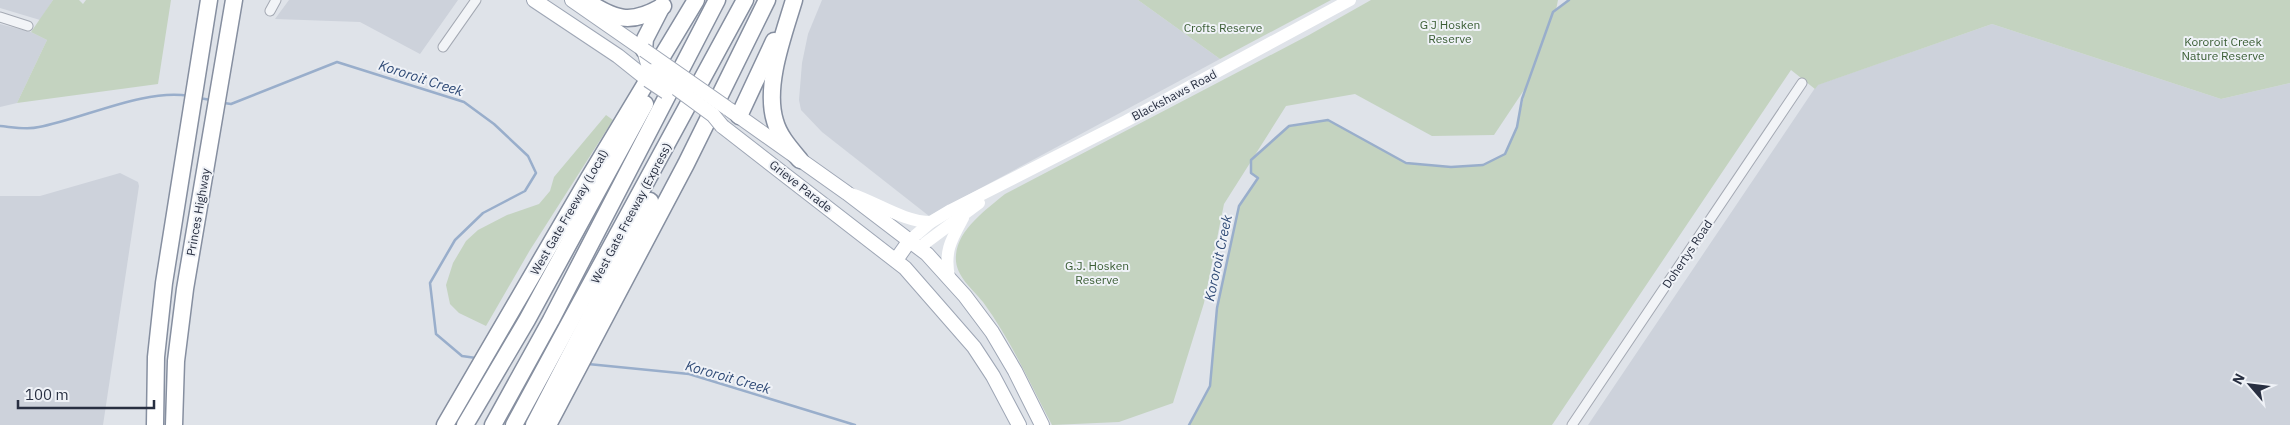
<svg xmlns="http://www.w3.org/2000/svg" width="2290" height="425" font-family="'IBM Plex Sans',sans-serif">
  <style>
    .built { fill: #cdd2db }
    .green { fill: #c4d3c0; fill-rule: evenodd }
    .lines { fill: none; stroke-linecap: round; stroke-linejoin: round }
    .stream { stroke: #99aecb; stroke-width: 2.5 }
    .street-casing { stroke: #a4a9b3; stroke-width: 11 }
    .primary-casing { stroke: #9ea6b5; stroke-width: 16 }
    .highway-casing { stroke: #868fa0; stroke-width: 19 }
    .street { stroke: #f2f4f7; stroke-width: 9 }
    .secondary { stroke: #fff; stroke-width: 12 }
    .primary { stroke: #fff; stroke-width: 14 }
    .highway { stroke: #fff; stroke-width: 16 }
    .primary-bridge-casing { stroke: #9ea6b5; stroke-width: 16; stroke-linecap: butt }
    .primary-bridge { stroke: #fff; stroke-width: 14 }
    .labels { text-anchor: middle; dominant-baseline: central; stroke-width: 4; stroke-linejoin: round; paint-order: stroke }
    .park-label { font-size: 12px; fill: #3a5d34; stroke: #eff2f7 }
    .street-label { font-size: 12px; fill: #282f41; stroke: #eff2f7 }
    .water-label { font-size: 14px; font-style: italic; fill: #304b77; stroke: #eff2f7 }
  </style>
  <rect width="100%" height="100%" fill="#dfe3e9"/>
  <g class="built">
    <polygon points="0,0 53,0 40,20 0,8"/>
    <polygon points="289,0 458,0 420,54 360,22 275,19"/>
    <polygon points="822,0 1138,0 1220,59 929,216 822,132 801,110 799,100 802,63 808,34"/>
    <polygon points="0,24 31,32 47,40 17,103 0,107"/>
    <polygon points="1992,24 2221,99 2290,83 2290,425 1588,425 1817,85"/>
    <polygon points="120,173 138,182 139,186 103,425 0,425 0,196 40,196"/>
  </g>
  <g class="green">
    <polygon points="53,0 79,0 83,4 86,0 171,0 158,84 17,103 47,40 31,32"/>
    <polygon points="1138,0 1331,0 1220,59"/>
    <path d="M1371,0H1558L1556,10L1569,0H2290V83L2221,99L1992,24L1818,85L1815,89L1791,70L1552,425H1189L1210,386L1217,308L1239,206L1258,178L1251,173L1250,163L1224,204L1204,303L1173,403L1119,422L1052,425C1030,384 1011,340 983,302C971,287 954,275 956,255C958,229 987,209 1005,194L1309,35ZM1526,87L1517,127L1505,154L1483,165L1451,167L1406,163L1328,120L1289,127L1255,155L1286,106L1355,94L1432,136L1494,135Z"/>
    <polygon points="606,115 613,120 530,250 486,326 459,313 450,304 446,285 453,263 466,241 478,230 507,215 539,204 550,191 554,177"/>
  </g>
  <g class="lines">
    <g class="stream">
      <polyline points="199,98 211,100"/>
      <polyline points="224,103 231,104 337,62 464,102 494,124 528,156 536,173 525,191 483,213 455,240 430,283 436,334 462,356 476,358"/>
      <path d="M0,126C12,127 27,130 39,127C82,119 146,88 189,96"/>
      <polyline points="588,364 689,374 855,425"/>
      <polyline points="1189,425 1210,386 1217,308 1239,206 1258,178 1251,173 1251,160 1289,126 1328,120 1406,163 1451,167 1483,165 1505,154 1517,127 1522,99 1553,12 1569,0"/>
    </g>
    <defs>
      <g id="street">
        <polyline points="270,11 276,0"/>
        <polyline points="0,17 28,26"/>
        <polyline points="443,47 476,0"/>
        <polyline points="1572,425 1802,83"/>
      </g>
      <g id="primary">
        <polyline points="534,0 618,56 648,80"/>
        <polyline points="572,0 644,50 648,64 653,71"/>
        <polyline points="730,110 847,193 927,254 965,296 992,332 1015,371 1042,425"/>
        <polyline points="722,126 905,268 974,347 993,376 1019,425"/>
        <polyline points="896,260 910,240"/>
      </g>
      <g id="highway">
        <path d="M584,0C616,19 629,26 663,6"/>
        <path d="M794,0C784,34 764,85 775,121C779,136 790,148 800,160"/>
        <polyline points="644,50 645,39 662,6"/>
        <polyline points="739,116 774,41"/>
        <polyline points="155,425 156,357 164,283 209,0"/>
        <polyline points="174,425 176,361 185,289 234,0"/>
        <polyline points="445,425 590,176 696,0"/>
        <polyline points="465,425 527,320 645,104"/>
        <polyline points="493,425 551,320 717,0"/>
        <polyline points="514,425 745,0"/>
        <polyline points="534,425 650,201"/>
        <polyline points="548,425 686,164 767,0"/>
      </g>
    </defs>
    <use href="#street" class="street-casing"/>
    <use href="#primary" class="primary-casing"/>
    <use href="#highway" class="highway-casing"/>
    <use href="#street" class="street"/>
    <g class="secondary">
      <path d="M851,194C876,202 904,222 931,222"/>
      <polyline points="910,240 931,222 951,210 1126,121 1350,0"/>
      <polyline points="920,247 979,203"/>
      <path d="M949,277C944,251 951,240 963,218"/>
    </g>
    <use href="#primary" class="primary"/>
    <use href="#highway" class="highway"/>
    <defs>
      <g id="primary-bridge">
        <polyline points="644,50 727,108"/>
        <polyline points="653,71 713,115 722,126"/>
        <polyline points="648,80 666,92"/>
      </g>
    </defs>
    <use href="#primary-bridge" class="primary-bridge-casing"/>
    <use href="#primary-bridge" class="primary-bridge"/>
  </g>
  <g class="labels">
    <g class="park-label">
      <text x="1450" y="24">G J Hosken<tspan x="1450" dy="14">Reserve</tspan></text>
      <text x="1223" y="27">Crofts Reserve</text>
      <text x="2223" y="41">Kororoit Creek<tspan x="2223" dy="14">Nature Reserve</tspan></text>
      <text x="1097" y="265">G.J. Hosken<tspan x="1097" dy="14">Reserve</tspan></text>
    </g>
    <g class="street-label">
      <text transform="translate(1174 95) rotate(-28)">Blackshaws Road</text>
      <text transform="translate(801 186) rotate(38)">Grieve Parade</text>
      <text transform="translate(198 212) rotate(-80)">Princes Highway</text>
      <text transform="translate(569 212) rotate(-60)">West Gate Freeway (Local)</text>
      <text transform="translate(631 213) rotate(-62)">West Gate Freeway (Express)</text>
      <text transform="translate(1687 254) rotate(-56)">Dohertys Road</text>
    </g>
    <g class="water-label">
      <text transform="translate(421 78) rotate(18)">Kororoit Creek</text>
      <text transform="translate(1218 258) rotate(-78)">Kororoit Creek</text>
      <text transform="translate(728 377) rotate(16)">Kororoit Creek</text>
    </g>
  </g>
  <g transform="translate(2250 385) rotate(298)" stroke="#eff2f7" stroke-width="4" paint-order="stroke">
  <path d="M0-4L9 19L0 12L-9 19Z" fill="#282f41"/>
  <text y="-8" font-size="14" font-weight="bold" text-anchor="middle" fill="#282f41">N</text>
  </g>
  <path d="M18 400v8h136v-8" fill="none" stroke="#282f41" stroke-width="2.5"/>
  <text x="25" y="400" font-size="15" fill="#282f41" stroke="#eff2f7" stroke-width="4" paint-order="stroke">100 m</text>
</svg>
